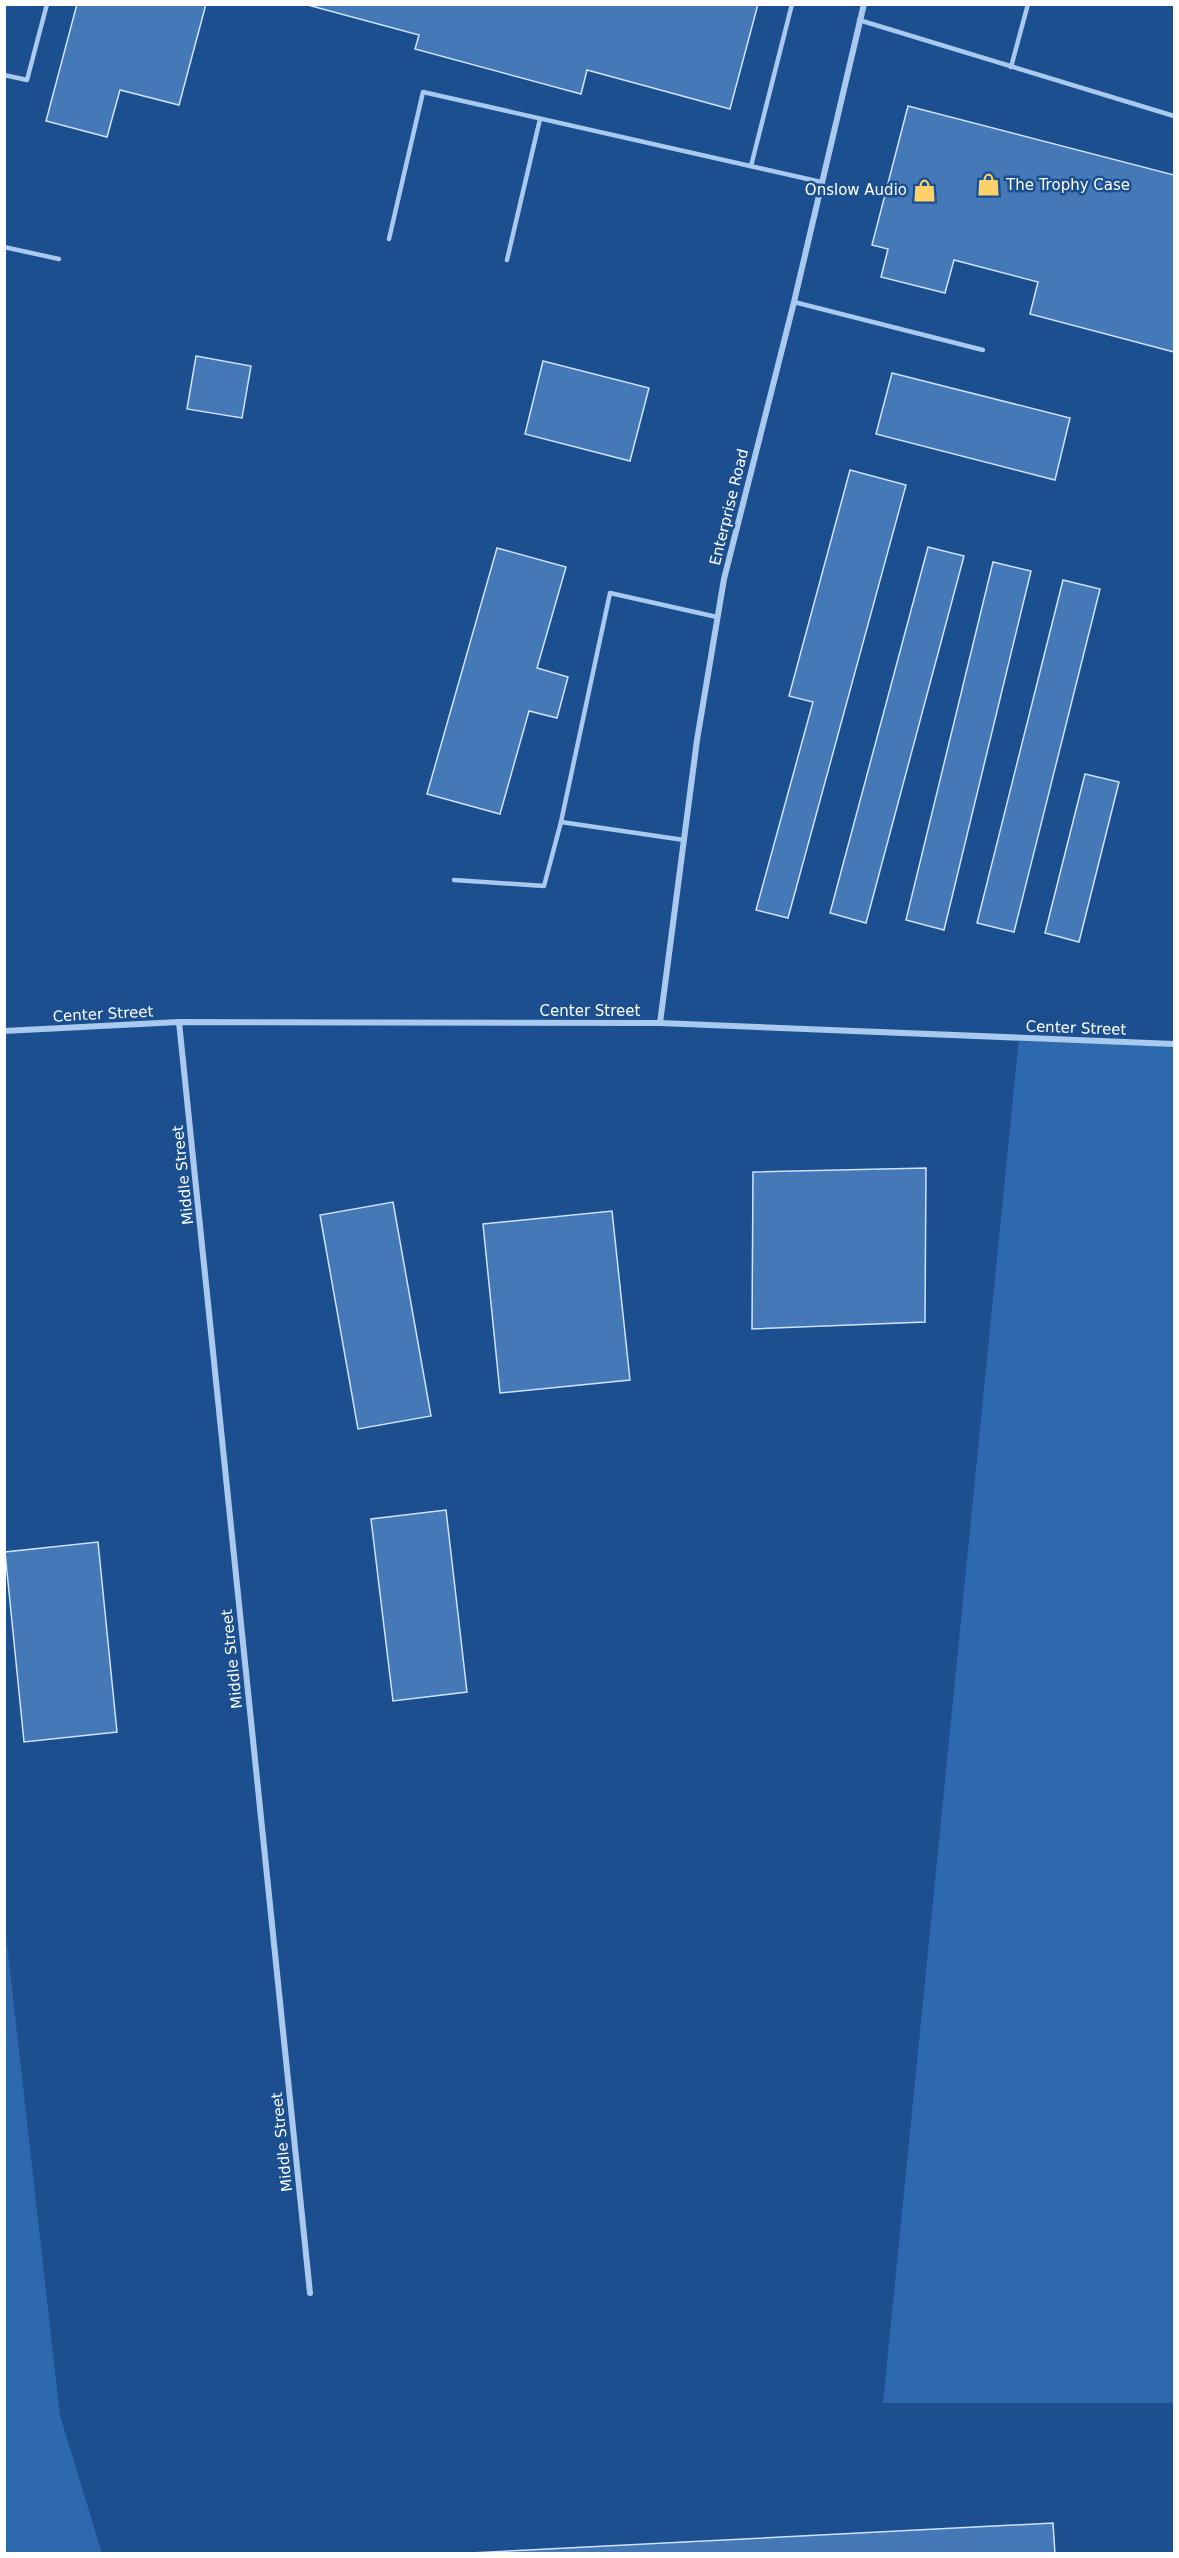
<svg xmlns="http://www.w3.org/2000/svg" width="1179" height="2558" font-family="'DejaVu Sans',sans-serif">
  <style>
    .green { fill: #2e69ad }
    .building { fill: #4478b7; stroke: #cfe3fa; stroke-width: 1.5 }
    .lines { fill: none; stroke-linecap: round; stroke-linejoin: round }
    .service { stroke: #a9c9ee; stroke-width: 4.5 }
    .minor { stroke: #a9c9ee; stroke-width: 6 }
    .labels { text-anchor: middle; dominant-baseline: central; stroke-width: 5; stroke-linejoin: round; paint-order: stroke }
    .poi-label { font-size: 15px; fill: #fff; stroke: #1b4f8f; text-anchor: start }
    .street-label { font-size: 15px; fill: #fff; stroke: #1b4f8f }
  </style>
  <rect width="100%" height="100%" fill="#1b4f8f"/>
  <g class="green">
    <polygon points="1019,1038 1174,1044 1174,2403 883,2403"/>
    <polygon points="4,1917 60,2416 102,2553 5,2553"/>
  </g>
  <g class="building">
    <polygon points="77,4 206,4 179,105 120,90 107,137 46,121"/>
    <polygon points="304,4 758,4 730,109 587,70 581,94 415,49 419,35"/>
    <polygon points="908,106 1174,175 1174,352 1030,314 1038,282 954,260 945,293 881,277 888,249 872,245"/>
    <polygon points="196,356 251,366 242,418 187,409"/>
    <polygon points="543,361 649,388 630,461 525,434"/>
    <polygon points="892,373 1070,418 1055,480 876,434"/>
    <polygon points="850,470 906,485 788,918 756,910 813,702 789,696"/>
    <polygon points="928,547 964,556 866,923 830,913"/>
    <polygon points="497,548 566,567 537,668 568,677 557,718 529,711 500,814 427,794"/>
    <polygon points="993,562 1031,571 944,930 906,920"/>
    <polygon points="1063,580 1100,589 1014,932 977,923"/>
    <polygon points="1085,774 1119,782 1079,942 1045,933"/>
    <polygon points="926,1168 925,1322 752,1329 753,1172"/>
    <polygon points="393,1202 431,1416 358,1429 320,1215"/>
    <polygon points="612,1211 630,1380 500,1393 483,1224"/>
    <polygon points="446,1510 467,1692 393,1701 371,1519"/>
    <polygon points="98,1542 117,1732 24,1742 5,1552"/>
    <polygon points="1053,2523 1055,2554 471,2554 471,2553"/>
  </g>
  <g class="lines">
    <g class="service">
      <polyline points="859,20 1174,116"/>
      <polyline points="1011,67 1028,4"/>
      <polyline points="4,75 27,80 47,4"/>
      <polyline points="751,166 792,4"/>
      <polyline points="389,239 423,92 821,182"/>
      <polyline points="4,247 59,259"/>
      <polyline points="507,260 540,119"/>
      <polyline points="794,302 983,350"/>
      <polyline points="561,822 684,840"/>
      <polyline points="454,880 544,886 561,822 610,593 717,617"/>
    </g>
    <g class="minor">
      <polyline points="179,1022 310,2293"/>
      <polyline points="660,1023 697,740 724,579 794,302 864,4"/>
      <polyline points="4,1031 179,1022 660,1023 1174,1044"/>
    </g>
  </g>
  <defs>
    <symbol id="shop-bare" viewBox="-9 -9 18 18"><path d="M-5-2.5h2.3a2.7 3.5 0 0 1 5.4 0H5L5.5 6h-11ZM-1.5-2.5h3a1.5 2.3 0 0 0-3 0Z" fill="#ffd166" stroke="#1b4f8f" stroke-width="2.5" paint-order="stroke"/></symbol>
  </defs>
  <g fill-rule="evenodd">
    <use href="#shop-bare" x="972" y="168" width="33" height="33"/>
    <use href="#shop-bare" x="908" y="174" width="33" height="33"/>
  </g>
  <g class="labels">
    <g class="poi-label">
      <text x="1006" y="185">The Trophy Case</text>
      <text x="907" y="190" text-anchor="end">Onslow Audio</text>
    </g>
    <g class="street-label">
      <text transform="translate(729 507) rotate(-76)">Enterprise Road</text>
      <text x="590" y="1011">Center Street</text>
      <text transform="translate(103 1014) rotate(-3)">Center Street</text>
      <text transform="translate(1076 1028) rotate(2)">Center Street</text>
      <text transform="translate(183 1175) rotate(-96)">Middle Street</text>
      <text transform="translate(232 1659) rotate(-96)">Middle Street</text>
      <text transform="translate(282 2142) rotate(-96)">Middle Street</text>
    </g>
  </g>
  <rect width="1179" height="2558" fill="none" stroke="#ffffff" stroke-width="12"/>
</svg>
